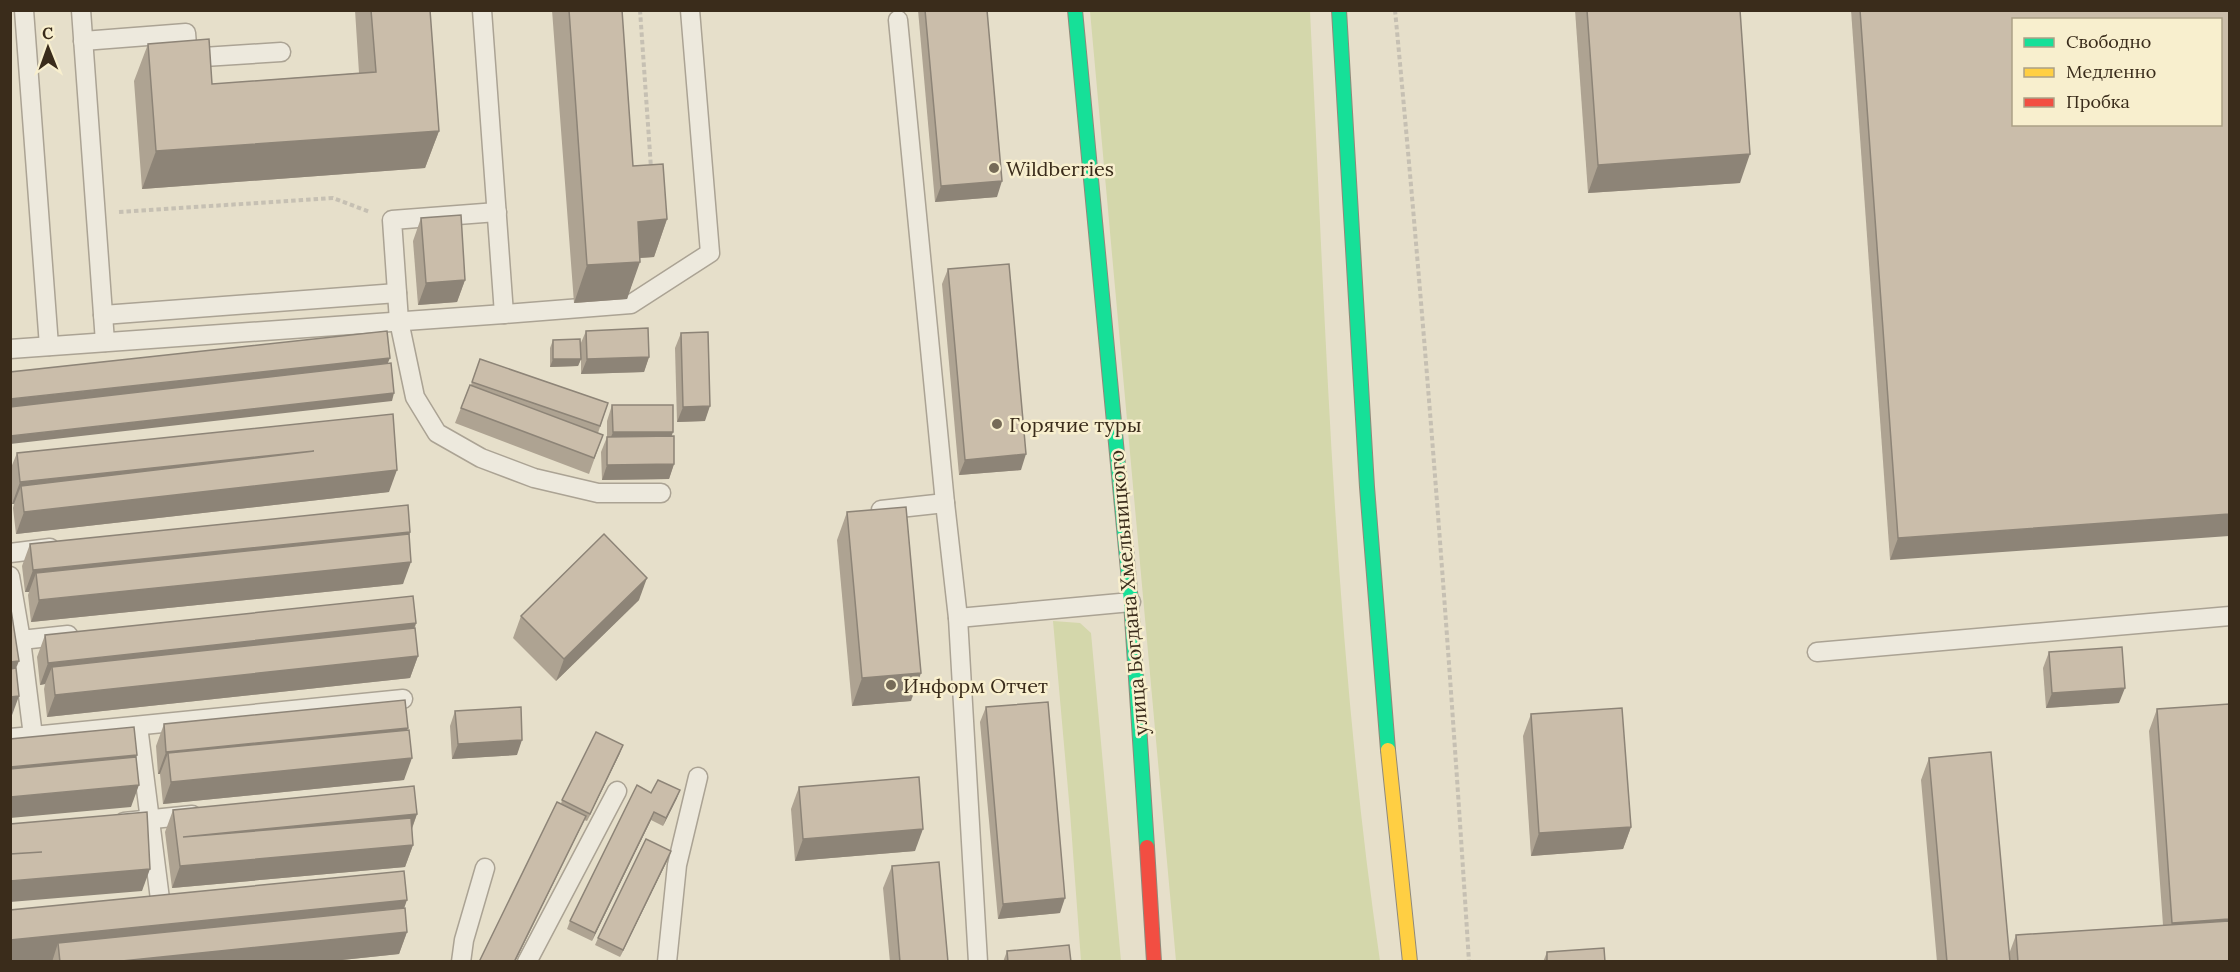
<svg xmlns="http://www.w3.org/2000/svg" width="2240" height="972" font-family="Lora,serif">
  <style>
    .green { fill: #d4d7ab }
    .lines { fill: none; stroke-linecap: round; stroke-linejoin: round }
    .lane-casing { stroke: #aba394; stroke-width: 21 }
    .fast-casing { stroke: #90897a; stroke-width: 16 }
    .slow-casing { stroke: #90897a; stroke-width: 16 }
    .jam-casing { stroke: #90897a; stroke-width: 16 }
    .path { stroke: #c6c0b3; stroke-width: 4; stroke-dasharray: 4.5 3; stroke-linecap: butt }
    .lane { stroke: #ede9dd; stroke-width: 18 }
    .fast { stroke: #16e098; stroke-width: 14 }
    .slow { stroke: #ffcf43; stroke-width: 14 }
    .jam { stroke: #f24e42; stroke-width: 14 }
    .wall { fill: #aea392 }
    .shaded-wall { fill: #8d8477 }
    .building { fill: #cabdaa; stroke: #8d8477; stroke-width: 1.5; fill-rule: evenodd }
    .poi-dot { fill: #766b58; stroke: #f8efce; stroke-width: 2 }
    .labels { text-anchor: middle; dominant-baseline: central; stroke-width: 5; stroke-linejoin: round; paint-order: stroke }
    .poi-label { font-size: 20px; fill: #3a2c1b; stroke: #f8efce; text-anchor: start }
    .street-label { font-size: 20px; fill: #3a2c1b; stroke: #f8efce }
  </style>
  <rect width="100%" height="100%" fill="#e6dfca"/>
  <g class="green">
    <path d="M1090,11H1310C1326,328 1334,647 1380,961H1176Z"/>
    <polygon points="1053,621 1080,623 1091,633 1121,961 1081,961 1070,812"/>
  </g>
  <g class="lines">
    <defs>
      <g id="lane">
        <polyline points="24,10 49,346"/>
        <polyline points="81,10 105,342"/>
        <polyline points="898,20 945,503 958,618 978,962"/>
        <polyline points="83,41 186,33 188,58 281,52"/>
        <polyline points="497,212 392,220 399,321 415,397 437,433 481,458 534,478 598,493 661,493"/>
        <polyline points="504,314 631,304 710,253 690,10"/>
        <polyline points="103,315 397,293"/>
        <polyline points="10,349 504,314 482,10"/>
        <polyline points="881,510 945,503"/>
        <polyline points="10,553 50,548"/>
        <polyline points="10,576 21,640 68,635"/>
        <polyline points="958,618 1131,602"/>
        <polyline points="21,640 33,736 403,699"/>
        <polyline points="1817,652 2230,616"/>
        <polyline points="138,726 161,907"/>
        <polyline points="10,738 33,736"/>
        <polyline points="124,822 192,815"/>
        <polyline points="461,962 464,940 485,868"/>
        <polyline points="527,962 617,791"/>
        <polyline points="667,962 677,865 698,777"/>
      </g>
      <g id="fast">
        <polyline points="1075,10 1131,602 1147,847"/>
        <polyline points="1339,10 1367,487 1388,750"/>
      </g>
      <polyline id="slow" points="1388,750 1410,962"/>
      <polyline id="jam" points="1147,847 1154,962"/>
    </defs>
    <use href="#lane" class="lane-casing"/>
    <use href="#fast" class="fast-casing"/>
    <use href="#slow" class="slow-casing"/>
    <use href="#jam" class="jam-casing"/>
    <g class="path">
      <polyline points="640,10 651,168"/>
      <path d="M1395,10C1425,327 1449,644 1469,962"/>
      <polyline points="119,212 333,198 370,212"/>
    </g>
    <use href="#lane" class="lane"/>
    <use href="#fast" class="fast"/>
    <use href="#slow" class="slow"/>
    <use href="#jam" class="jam"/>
  </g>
  <g class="wall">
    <polygon points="355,10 430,10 439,131 425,168 142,189 134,81 148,44 212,84 359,73"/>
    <polygon points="552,10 622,10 633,166 667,219 654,257 640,258 627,299 574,303"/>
    <polygon points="918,10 987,10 997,197 935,202"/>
    <polygon points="1575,10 1740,10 1740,183 1588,193"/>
    <polygon points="1851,10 2229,10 1890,560"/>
    <polygon points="421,218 465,280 457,302 418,305 413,241"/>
    <polygon points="948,269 1021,470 959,475 942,284"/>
    <polygon points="586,331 649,357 644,372 581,374 581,359 578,366 550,367 550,348 553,340 580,345"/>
    <polygon points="681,333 705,421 677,422 675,348"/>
    <polygon points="480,359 608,403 598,433 603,435 589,474 455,423 470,385 471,385"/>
    <polygon points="612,405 672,436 674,464 669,479 602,480 601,452 607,437 607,421"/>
    <polygon points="17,453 389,492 16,534 13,508 14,504 12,504 10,493 10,470"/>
    <polygon points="847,512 911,701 852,706 837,540"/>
    <polygon points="410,532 409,536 403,584 31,622 28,595 29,592 25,592 22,566 30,544"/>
    <polygon points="639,600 556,681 513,638 521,616"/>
    <polygon points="416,623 415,628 418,656 410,678 47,717 44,689 45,684 40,685 37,657 45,635"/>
    <polygon points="2049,652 2119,703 2046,708 2043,668"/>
    <polygon points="986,707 1060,913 998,919 980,722"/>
    <polygon points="2157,709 2229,962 1937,962 1921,780 1929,758 2009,954 2016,935 2163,925 2149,731"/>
    <polygon points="455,711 517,755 452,759 450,726"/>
    <polygon points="1531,714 1631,827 1623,849 1531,856 1523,736"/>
    <polygon points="164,724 407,730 404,780 163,804 160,774 158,774 156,746"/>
    <polygon points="620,753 587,821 584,820 583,823 561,804 562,800"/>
    <polygon points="799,787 915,851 795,861 791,809"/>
    <polygon points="651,793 677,798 663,826 651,820 592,941 567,929 570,921"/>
    <polygon points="173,810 417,814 412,829 413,845 405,867 172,888 165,832"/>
    <polygon points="668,859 620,957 595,945 598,938"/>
    <polygon points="892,866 948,962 890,962 883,888"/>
    <polygon points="405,908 407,932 399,954 323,962 10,962 10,910"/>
    <polygon points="1007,951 1071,962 1003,962"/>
    <polygon points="1547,952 1605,962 1543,962"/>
  </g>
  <g class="shaded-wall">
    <polygon points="439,131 425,168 142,189 156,151"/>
    <polygon points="1750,154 1740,183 1588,193 1598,165"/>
    <polygon points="1002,181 997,197 935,202 941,186"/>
    <polygon points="667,219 654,257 624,259 638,222"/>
    <polygon points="640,262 627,299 574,303 587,265"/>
    <polygon points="465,280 457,302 418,305 426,283"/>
    <polygon points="649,357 644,372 581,374 587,359"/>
    <polygon points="390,358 387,365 10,407 10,399"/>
    <polygon points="553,359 581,359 578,366 550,367"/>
    <polygon points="394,393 392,401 10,444 10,436"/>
    <polygon points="710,406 705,421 677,422 683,407"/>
    <polygon points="613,432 673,432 668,447 607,447"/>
    <polygon points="314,451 21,486 14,504 12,504 20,482"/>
    <polygon points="1026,454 1021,470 959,475 965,460"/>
    <polygon points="674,464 669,479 602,480 607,465"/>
    <polygon points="397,470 389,492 16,534 24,512"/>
    <polygon points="2229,514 2229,536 1890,560 1898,538"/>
    <polygon points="410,532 402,554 36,573 29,592 25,592 33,570"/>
    <polygon points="411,562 403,584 31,622 39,600"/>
    <polygon points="647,578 639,600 556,681 564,659"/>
    <polygon points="416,623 408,645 52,667 45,684 40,685 48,663"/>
    <polygon points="418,656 410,678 47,717 55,695"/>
    <polygon points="19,661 10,683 10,662"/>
    <polygon points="921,673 911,701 852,706 862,678"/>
    <polygon points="2125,688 2119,703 2046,708 2052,693"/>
    <polygon points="19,696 11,718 10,718 10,697"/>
    <polygon points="408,728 400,750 168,753 160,774 158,774 166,752"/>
    <polygon points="522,740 517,755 452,759 458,744"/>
    <polygon points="623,745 620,753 587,821 590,814"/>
    <polygon points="137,755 129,777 10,788 10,767"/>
    <polygon points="412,758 404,780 163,804 171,782"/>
    <polygon points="139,785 131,807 10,818 10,797"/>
    <polygon points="680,790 677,798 663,826 666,818"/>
    <polygon points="654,812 651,820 592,941 595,933"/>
    <polygon points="417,814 409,836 183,837"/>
    <polygon points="586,816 583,823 515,962 514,962"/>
    <polygon points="1631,827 1623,849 1531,856 1539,833"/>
    <polygon points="923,829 915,851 795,861 803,839"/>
    <polygon points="413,845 405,867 172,888 180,866"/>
    <polygon points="671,851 668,859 620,957 623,950"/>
    <polygon points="150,869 142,891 10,902 10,881"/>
    <polygon points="1065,898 1060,913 998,919 1003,904"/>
    <polygon points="407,900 397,929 58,943 52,962 10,962 10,940"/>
    <polygon points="2229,919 2229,940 2164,945 2172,923"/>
    <polygon points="407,932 399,954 323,962 112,962"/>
  </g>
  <g class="building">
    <polygon points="371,10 430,10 439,131 156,151 148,44 209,39 212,84 376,72"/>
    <polygon points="569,10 622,10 633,166 663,164 667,219 638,222 640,262 587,265"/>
    <polygon points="925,10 987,10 1002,181 941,186"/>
    <polygon points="1587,10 1740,10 1750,154 1598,165"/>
    <path d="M1860,10H2229V514L1898,538ZM2013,20H2220V124H2013Z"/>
    <polygon points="461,215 465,280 426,283 421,218"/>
    <polygon points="1009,264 1026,454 965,460 948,269"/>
    <polygon points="648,328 649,357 587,359 586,331"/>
    <polygon points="387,331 390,358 10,399 10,372"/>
    <polygon points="708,332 710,406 683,407 681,333"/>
    <polygon points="580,339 581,359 553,359 553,340"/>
    <polygon points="480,359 608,403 600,426 472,382"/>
    <polygon points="391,363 394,393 10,436 10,407"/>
    <polygon points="470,385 603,435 594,458 461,408"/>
    <polygon points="612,405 673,405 673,432 613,432"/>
    <polygon points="393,414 397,470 24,512 21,486 314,451 20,482 17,453"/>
    <polygon points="674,436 674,464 607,465 607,437"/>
    <polygon points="408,505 410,532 33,570 30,544"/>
    <polygon points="906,507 921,673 862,678 847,512"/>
    <polygon points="409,534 411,562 39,600 36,573"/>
    <polygon points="604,534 647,578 564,659 521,616"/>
    <polygon points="413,596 416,623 48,663 45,635"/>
    <polygon points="10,603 19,661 10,662"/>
    <polygon points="415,628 418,656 55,695 52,667"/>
    <polygon points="2122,647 2125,688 2052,693 2049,652"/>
    <polygon points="16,668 19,696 10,697 10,669"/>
    <polygon points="405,700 408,728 166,752 164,724"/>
    <polygon points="1048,702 1065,898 1003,904 986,707"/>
    <polygon points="2229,704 2229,919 2172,923 2157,709"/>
    <polygon points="521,707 522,740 458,744 455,711"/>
    <polygon points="1622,708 1631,827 1539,833 1531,714"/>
    <polygon points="134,727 137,755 10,767 10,739"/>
    <polygon points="409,730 412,758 171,782 168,753"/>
    <polygon points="596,732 623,745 590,814 562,800"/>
    <polygon points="1991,752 2010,962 1947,962 1929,758"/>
    <polygon points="136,757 139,785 10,797 10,769"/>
    <polygon points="919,777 923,829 803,839 799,787"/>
    <polygon points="658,780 680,790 666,818 654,812 595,933 570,921 637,785 651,793"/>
    <polygon points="414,786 417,814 183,837 411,818 413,845 180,866 173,810"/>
    <polygon points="557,802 586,816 514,962 479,962"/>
    <polygon points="147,812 150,869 10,881 10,854 42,852 10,854 10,824"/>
    <polygon points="646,839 671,851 623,950 598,938"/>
    <polygon points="939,862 948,962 900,962 892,866"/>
    <polygon points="404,871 407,900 10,940 10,910"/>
    <polygon points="405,908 407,932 112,962 60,962 58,943"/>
    <polygon points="2229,921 2229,962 2018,962 2016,935"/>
    <polygon points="1069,945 1071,962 1008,962 1007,951"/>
    <polygon points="1604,948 1605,962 1547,962 1547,952"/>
  </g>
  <g class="poi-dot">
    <circle cx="994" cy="168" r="6"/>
    <circle cx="997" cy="424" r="6"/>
    <circle cx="891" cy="685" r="6"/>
  </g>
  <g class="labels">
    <g class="poi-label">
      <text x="1006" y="168">Wildberries</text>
      <text x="1009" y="424">Горячие туры</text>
      <text x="903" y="685">Информ Отчет</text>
    </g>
    <g class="street-label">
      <text transform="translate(1128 593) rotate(-95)">улица Богдана Хмельницкого</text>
    </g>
  </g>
  <rect width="2240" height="972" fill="none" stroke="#3a2c1b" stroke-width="24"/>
  <rect x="2012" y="18" width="210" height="108" fill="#f8efce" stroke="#aca186" stroke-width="1.5"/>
  <rect x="2024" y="38" width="30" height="9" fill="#16e098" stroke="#aca186" stroke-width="1.5"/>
  <text x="2066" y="48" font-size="18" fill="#3a2c1b">Свободно</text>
  <rect x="2024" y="68" width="30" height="9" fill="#ffcf43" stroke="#aca186" stroke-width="1.5"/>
  <text x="2066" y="78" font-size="18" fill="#3a2c1b">Медленно</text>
  <rect x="2024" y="98" width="30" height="9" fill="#f24e42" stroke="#aca186" stroke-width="1.5"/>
  <text x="2066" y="108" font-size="18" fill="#3a2c1b">Пробка</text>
  <g transform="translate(48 48) rotate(359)" stroke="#f8efce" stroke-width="4.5" paint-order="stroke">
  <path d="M0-4.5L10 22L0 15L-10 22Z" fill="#3a2c1b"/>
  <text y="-9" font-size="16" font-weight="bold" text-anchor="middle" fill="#3a2c1b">С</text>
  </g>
</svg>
